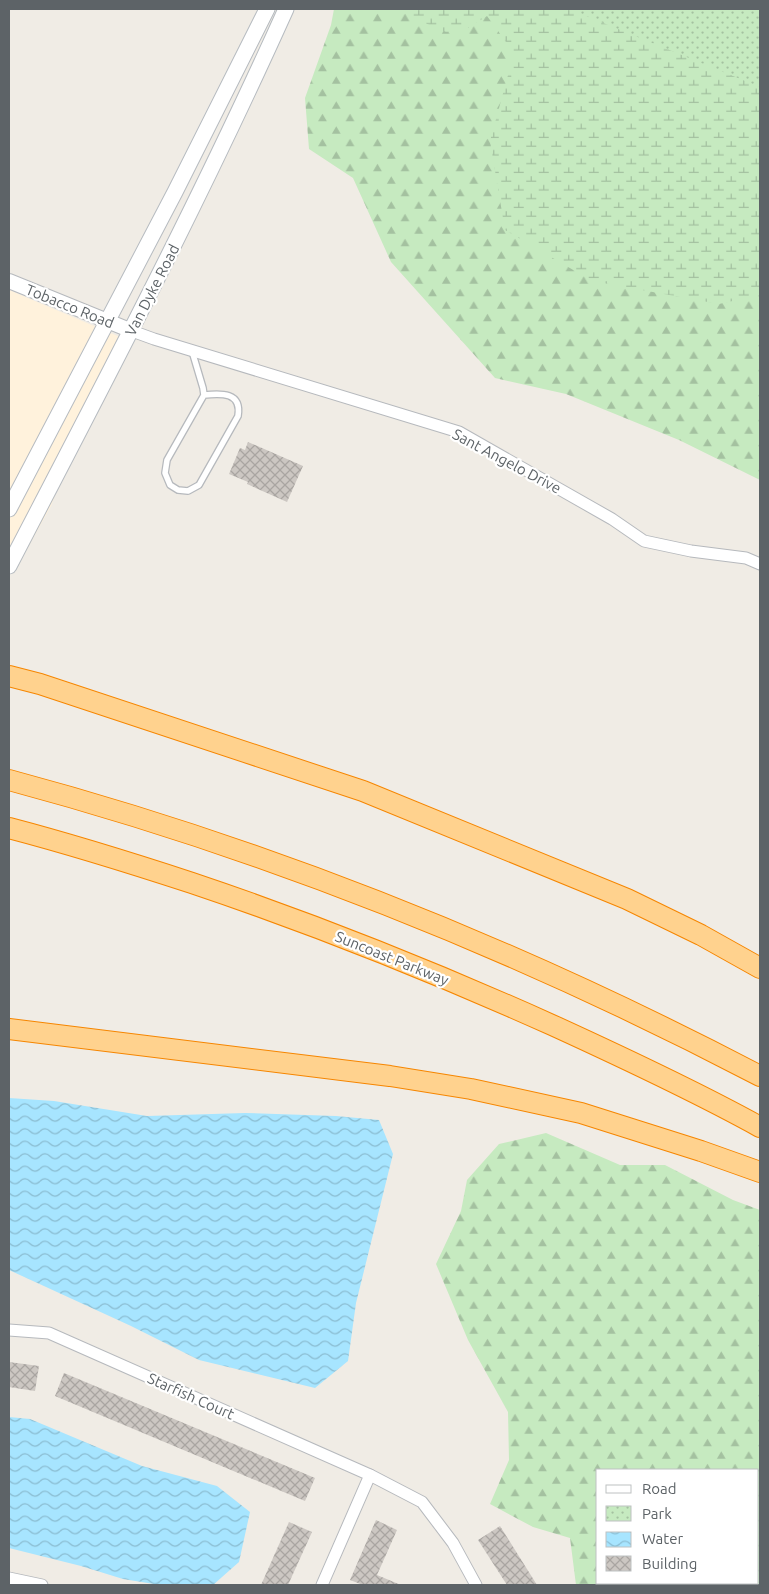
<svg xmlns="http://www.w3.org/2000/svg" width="769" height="1594" font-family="Ubuntu,sans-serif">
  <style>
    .commercial { fill: #fff2dc }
    .forest { fill: url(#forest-firs); fill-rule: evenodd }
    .wetland { fill: url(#wetland-marsh) }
    .park { fill: url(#park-dots) }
    .water { fill: url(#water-waves) }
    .building { fill: url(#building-cross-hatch) }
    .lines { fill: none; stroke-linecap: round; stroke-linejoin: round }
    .service-casing { stroke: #b6b9bd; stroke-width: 8 }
    .minor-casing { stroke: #b6b9bd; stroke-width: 13 }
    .tertiary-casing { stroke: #b6b9bd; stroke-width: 16 }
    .secondary-casing { stroke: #b6bbc0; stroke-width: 17 }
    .motorway-casing { stroke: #f68600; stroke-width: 22 }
    .service { stroke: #fff; stroke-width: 5.5 }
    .minor { stroke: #fff; stroke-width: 11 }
    .tertiary { stroke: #fff; stroke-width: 14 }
    .secondary { stroke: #fff; stroke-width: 15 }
    .motorway { stroke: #ffd28e; stroke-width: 20 }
    .labels { text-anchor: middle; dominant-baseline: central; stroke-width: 4.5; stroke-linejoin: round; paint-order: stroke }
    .street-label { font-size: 15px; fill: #5d6367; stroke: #fff }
  </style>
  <defs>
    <pattern id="forest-firs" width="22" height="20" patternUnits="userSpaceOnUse" patternTransform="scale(1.25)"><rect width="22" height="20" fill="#c6eac0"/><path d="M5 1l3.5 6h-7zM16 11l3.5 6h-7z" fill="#a4c1a0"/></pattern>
    <pattern id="wetland-marsh" width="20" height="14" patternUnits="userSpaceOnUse" patternTransform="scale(1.25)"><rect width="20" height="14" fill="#c6eac0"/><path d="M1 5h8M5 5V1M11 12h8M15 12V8" fill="none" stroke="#a4c1a0"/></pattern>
    <pattern id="park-dots" width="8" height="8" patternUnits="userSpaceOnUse" patternTransform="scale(1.25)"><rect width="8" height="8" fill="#c6eac0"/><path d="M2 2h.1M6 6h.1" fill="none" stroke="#a4c1a0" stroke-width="1.8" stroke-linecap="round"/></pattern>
    <pattern id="water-waves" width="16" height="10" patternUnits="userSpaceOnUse" patternTransform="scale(1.25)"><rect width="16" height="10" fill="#a7e5ff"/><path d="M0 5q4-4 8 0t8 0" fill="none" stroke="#8bbdd2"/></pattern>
    <pattern id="building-cross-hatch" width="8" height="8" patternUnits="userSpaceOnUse" patternTransform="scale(1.25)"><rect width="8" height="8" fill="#ccc7c2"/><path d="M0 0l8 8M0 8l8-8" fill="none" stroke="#a9a5a1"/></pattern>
  </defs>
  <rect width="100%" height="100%" fill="#f0ece5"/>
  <polygon class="commercial" points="9,290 120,337 104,369 51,506 16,569 9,568"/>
  <g class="forest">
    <polygon points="334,9 760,9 760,480 679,440 566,394 495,378 391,262 353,178 309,149 305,98 331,25"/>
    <path d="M546,1133L620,1165H665L733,1200L760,1210V1585H576L570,1538L533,1527L490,1504L509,1460L508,1412L468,1340L436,1264L461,1211L467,1180L499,1144ZM598,1470H758V1583H598Z"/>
  </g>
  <polygon class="wetland" points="406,9 760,9 760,295 719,304 592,281 505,230 490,141 514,53 487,16 455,36 411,17"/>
  <polygon class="park" points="569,9 760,9 760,87"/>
  <g class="water">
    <polygon points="9,1098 54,1101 147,1116 245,1113 336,1116 379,1120 393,1154 356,1303 348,1361 315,1388 199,1360 131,1326 9,1270"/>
    <polygon points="9,1417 30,1419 142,1466 217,1486 250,1512 239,1562 213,1585 160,1585 123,1579 81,1566 9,1548"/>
  </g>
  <g class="building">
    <polygon points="248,442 303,466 287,502 247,484 248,482 229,474 240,448 245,450"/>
    <polygon points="9,1362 39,1366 35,1391 9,1387"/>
    <polygon points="64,1373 315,1478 305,1501 55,1396"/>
    <polygon points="376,1520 397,1530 377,1575 401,1585 363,1585 350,1580"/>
    <polygon points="289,1522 312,1532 288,1585 261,1585"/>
    <polygon points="500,1526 537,1585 507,1585 478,1540"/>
  </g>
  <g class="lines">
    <defs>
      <path id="service" d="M192,351L203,388L204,395L167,460L165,473L170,485L178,490L188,491L199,485L238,416C242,392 221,393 204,395"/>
      <g id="minor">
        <polyline points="132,331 154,339 459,432 612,519 644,541 691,551 746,558 760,564"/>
        <polyline points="9,1330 49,1333 370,1475 422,1502 453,1543 476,1585"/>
        <polyline points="9,1578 42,1585"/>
        <polyline points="322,1585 370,1475"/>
      </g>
      <polyline id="tertiary" points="9,281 132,331"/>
      <g id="secondary">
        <polyline points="9,509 175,192 267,9"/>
        <path d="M9,566C105,382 201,198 286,9"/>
      </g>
      <g id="motorway">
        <polyline points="9,676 40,684 363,791 627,899 701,935 760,968"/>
        <path d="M9,780C270,850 521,951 760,1076"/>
        <path d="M9,828C70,844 131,863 192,883C314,924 434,972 552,1025C622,1057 693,1090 760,1127"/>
        <polyline points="9,1029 390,1076 471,1089 581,1113 701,1151 760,1172"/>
      </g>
    </defs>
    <use href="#service" class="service-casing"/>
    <use href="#minor" class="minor-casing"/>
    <use href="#tertiary" class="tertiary-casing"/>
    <use href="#secondary" class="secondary-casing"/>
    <use href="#motorway" class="motorway-casing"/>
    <use href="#service" class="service"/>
    <use href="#minor" class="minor"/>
    <use href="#tertiary" class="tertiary"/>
    <use href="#secondary" class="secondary"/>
    <use href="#motorway" class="motorway"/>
  </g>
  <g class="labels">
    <g class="street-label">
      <text transform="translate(152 290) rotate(-63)">Van Dyke Road</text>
      <text transform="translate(70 306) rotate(22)">Tobacco Road</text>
      <text transform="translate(507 461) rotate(28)">Sant Angelo Drive</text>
      <text transform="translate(392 958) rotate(22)">Suncoast Parkway</text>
      <text transform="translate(191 1396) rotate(24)">Starfish Court</text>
    </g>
  </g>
  <rect width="769" height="1594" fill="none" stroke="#5d6367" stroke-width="20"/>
  <rect x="596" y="1469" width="162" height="115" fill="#ffffff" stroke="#bec1c2"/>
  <rect x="606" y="1485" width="25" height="8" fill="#ffffff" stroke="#bec1c2"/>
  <text x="642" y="1494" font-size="15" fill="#5d6367">Road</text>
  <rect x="606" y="1506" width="25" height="15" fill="url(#park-dots)" stroke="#bec1c2"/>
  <text x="642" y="1519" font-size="15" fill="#5d6367">Park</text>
  <rect x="606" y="1532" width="25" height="15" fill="url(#water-waves)" stroke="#bec1c2"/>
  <text x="642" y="1544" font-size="15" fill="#5d6367">Water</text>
  <rect x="606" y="1556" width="25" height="15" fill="url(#building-cross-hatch)" stroke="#bec1c2"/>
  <text x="642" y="1569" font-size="15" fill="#5d6367">Building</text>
</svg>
